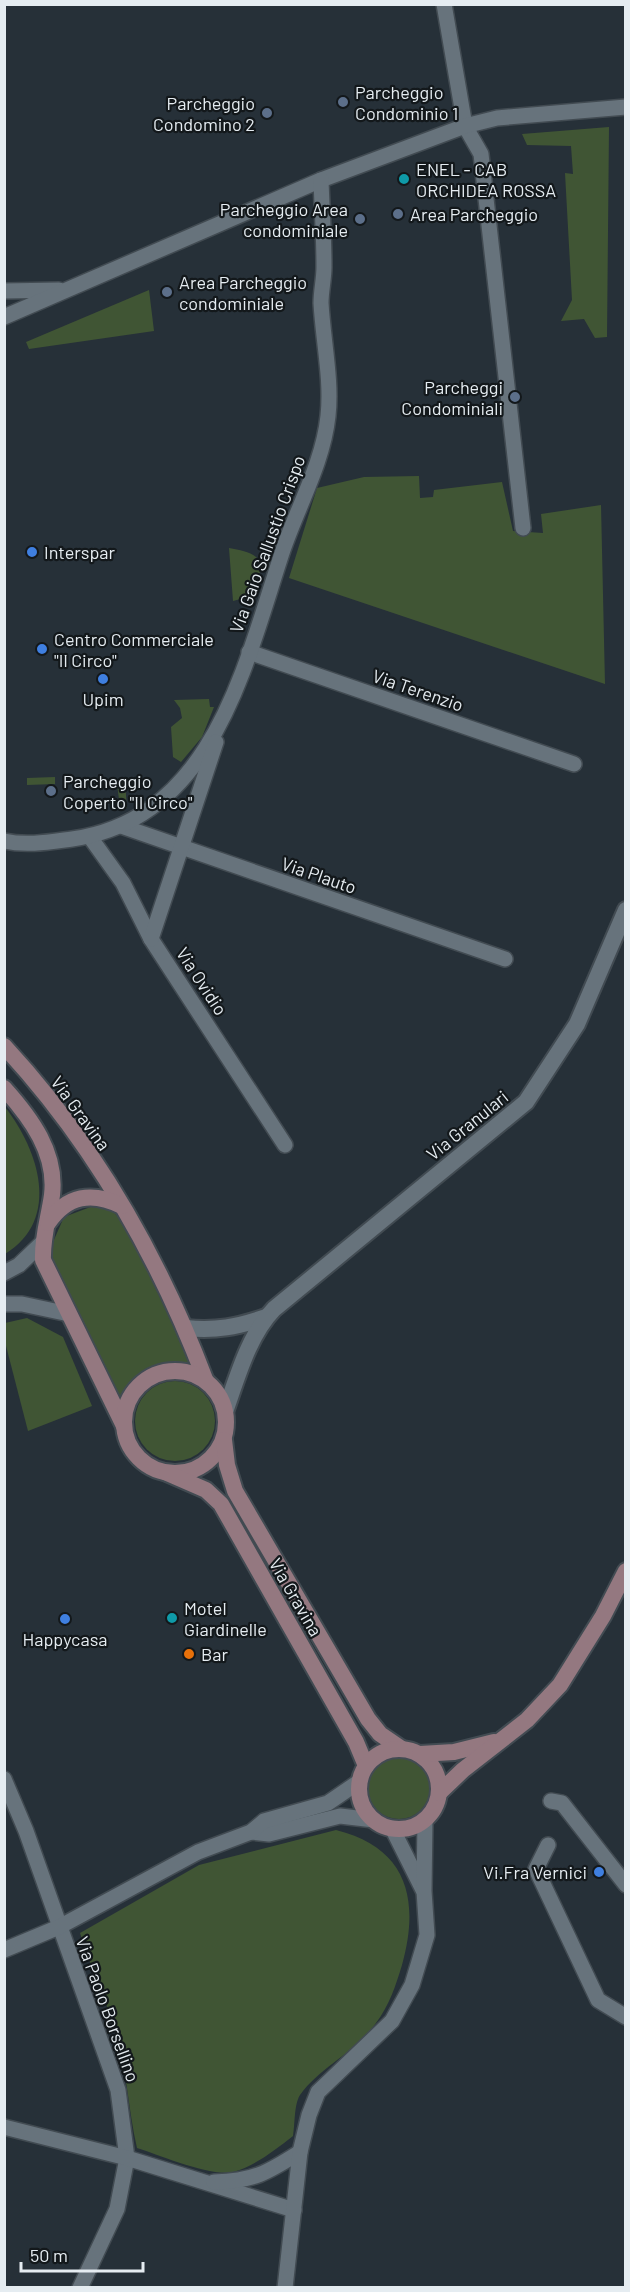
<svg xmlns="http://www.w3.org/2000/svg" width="630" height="2292" font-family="Barlow,sans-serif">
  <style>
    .green { fill: #405534 }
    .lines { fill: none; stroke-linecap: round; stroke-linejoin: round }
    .minor-casing { stroke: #424b52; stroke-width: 18 }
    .tertiary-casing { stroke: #424b52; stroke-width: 20 }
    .secondary-casing { stroke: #424b52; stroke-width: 20 }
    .minor { stroke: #67737c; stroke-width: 15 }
    .tertiary { stroke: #67737c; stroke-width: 16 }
    .secondary { stroke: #947880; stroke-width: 16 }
    .service-dot { fill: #5c6f8a; stroke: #13181b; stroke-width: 2 }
    .culture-dot { fill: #0f9aa8; stroke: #13181b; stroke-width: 2 }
    .shop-dot { fill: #3f7fe0; stroke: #13181b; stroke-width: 2 }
    .food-dot { fill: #e8710a; stroke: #13181b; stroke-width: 2 }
    .labels { text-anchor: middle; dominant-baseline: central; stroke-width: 4.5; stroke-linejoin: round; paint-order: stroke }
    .poi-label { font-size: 18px; fill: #e5ecf1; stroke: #13181b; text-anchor: start }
    .street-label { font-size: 18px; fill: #e5ecf1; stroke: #13181b }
  </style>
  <rect width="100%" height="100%" fill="#263038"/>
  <g class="green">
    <polygon points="609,127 607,337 595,338 584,319 561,321 572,300 565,173 573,174 571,146 527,145 522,134"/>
    <polygon points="149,290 154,331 29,349 26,342"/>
    <polygon points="419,476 420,498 433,497 434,490 502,482 513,531 543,533 541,514 601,505 605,684 289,578 317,488 364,477"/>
    <path d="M229,548C244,551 256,552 263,566L248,597L233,601Z"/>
    <polygon points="209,699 210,707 214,707 202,737 181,762 173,757 171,727 182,718 180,708 174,700"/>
    <polygon points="55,777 55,784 27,785 27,778"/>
    <polygon points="125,782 127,808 120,808 117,783"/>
    <path d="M5,1107C38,1149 62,1219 5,1254Z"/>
    <path d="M93,1206L114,1212L128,1229L191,1364C154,1362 138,1369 119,1402L51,1256L53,1242L64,1217Z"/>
    <polygon points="27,1318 63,1337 92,1406 28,1431 4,1338 5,1323"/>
    <circle cx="175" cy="1421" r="40"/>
    <circle cx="399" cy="1788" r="31"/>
    <path d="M336,1830C408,1848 420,1900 402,1965C396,1985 389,2006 376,2023C356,2052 320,2067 300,2095C294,2104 295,2125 293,2136C275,2150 255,2166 233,2172C211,2177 159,2155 137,2148C128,2109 127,2069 115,2030C105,1997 90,1966 80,1933L199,1865Z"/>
  </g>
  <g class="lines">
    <defs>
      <g id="minor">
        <polyline points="444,4 465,126 481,154 523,528"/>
        <polyline points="4,291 59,290"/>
        <polyline points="4,317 321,180 465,126 497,118 626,107"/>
        <polyline points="249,652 574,764"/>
        <polyline points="121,826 505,959"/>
        <polyline points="90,837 123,883 151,939 285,1145"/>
        <path d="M4,841C27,846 49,842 72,839C214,819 245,664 283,550C298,506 323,463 328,416C332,380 323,340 321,303C321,291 324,279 324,267C324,238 322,209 321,180"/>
        <polyline points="151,939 216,742"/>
        <polyline points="4,1273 19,1265 42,1243"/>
        <polyline points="4,1304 22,1304 69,1314"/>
        <polyline points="4,1779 26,1831 118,2090 127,2158 117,2209 80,2288"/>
        <polyline points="551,1801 562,1803 626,1885"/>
        <polyline points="392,1828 423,1890"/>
        <polyline points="251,1832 269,1834 340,1816 374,1820"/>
        <polyline points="548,1845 536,1869 598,2000 626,2017"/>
        <polyline points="4,1950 59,1927 198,1852 251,1832 264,1821 328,1803 360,1781"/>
        <polyline points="4,2127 127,2158 294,2210"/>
        <path d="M214,2182C254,2181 267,2173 300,2152"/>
        <polyline points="285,2288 300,2152 309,2115 318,2092 392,2021 412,1985 427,1935 424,1891 425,1820"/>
      </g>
      <g id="tertiary">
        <path d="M186,1328C216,1331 237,1327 266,1317"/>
        <path d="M226,1409C238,1375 249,1335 274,1309L526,1102L577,1024L626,910"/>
      </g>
      <g id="secondary">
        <path d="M4,1046C93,1142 159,1258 205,1379"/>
        <path d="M4,1088C31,1118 57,1153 52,1195C49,1217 42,1237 43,1260L124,1426"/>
        <path d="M48,1223C67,1195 92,1191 122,1206"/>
        <circle cx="175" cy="1422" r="51"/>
        <polyline points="224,1440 227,1465 235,1491 368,1719 380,1734 402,1749"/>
        <polyline points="167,1473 206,1490 221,1504 356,1742 366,1766"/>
        <circle cx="399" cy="1789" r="40"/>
        <polyline points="420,1754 454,1752 494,1742"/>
        <polyline points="439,1793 463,1770 527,1720 560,1685 603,1616 626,1571"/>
      </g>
    </defs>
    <use href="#minor" class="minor-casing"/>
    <use href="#tertiary" class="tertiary-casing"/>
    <use href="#secondary" class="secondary-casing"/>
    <use href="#minor" class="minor"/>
    <use href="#tertiary" class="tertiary"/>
    <use href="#secondary" class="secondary"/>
  </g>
  <g class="service-dot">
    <circle cx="343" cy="102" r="6"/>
    <circle cx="267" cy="113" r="6"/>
    <circle cx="398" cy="214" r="6"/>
    <circle cx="360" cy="219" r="6"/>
    <circle cx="167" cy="292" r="6"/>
    <circle cx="515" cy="397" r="6"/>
    <circle cx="51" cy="791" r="6"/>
  </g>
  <g class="culture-dot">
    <circle cx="404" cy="179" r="6"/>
    <circle cx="172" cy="1618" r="6"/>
  </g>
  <g class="shop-dot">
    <circle cx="32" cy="552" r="6"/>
    <circle cx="42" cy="649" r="6"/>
    <circle cx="103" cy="679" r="6"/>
    <circle cx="65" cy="1619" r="6"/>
    <circle cx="599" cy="1872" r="6"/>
  </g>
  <circle class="food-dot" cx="189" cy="1654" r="6"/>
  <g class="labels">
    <g class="poi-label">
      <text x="355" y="92">Parcheggio<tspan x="355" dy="21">Condominio 1</tspan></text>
      <text x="255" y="103" text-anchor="end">Parcheggio<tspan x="255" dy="21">Condomino 2</tspan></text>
      <text x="416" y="169">ENEL - CAB<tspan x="416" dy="21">ORCHIDEA ROSSA</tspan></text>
      <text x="348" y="209" text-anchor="end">Parcheggio Area<tspan x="348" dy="21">condominiale</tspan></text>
      <text x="410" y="214">Area Parcheggio</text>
      <text x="179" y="282">Area Parcheggio<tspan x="179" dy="21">condominiale</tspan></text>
      <text x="503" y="387" text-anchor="end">Parcheggi<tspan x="503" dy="21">Condominiali</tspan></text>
      <text x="44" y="552">Interspar</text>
      <text x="54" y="639">Centro Commerciale<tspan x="54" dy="21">"Il Circo"</tspan></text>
      <text x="103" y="699" text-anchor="middle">Upim</text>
      <text x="63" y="781">Parcheggio<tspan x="63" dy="21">Coperto "Il Circo"</tspan></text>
      <text x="184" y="1608">Motel<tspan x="184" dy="21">Giardinelle</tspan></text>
      <text x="65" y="1639" text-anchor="middle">Happycasa</text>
      <text x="201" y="1654">Bar</text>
      <text x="587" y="1872" text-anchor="end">Vi.Fra Vernici</text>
    </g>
    <g class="street-label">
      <text transform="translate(267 544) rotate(-70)">Via Gaio Sallustio Crispo</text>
      <text transform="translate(418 690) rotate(19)">Via Terenzio</text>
      <text transform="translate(319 875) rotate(19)">Via Plauto</text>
      <text transform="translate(202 981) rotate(57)">Via Ovidio</text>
      <text transform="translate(81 1113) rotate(54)">Via Gravina</text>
      <text transform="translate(467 1125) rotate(-39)">Via Granulari</text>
      <text transform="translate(296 1597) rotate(60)">Via Gravina</text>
      <text transform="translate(108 2009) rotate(70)">Via Paolo Borsellino</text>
    </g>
  </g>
  <rect width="630" height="2292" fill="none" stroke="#e5ecf1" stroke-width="12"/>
  <path d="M21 2262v9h122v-9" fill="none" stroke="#e5ecf1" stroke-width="3"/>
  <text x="30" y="2262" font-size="18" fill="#e5ecf1" stroke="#13181b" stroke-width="4.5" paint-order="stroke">50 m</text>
</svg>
